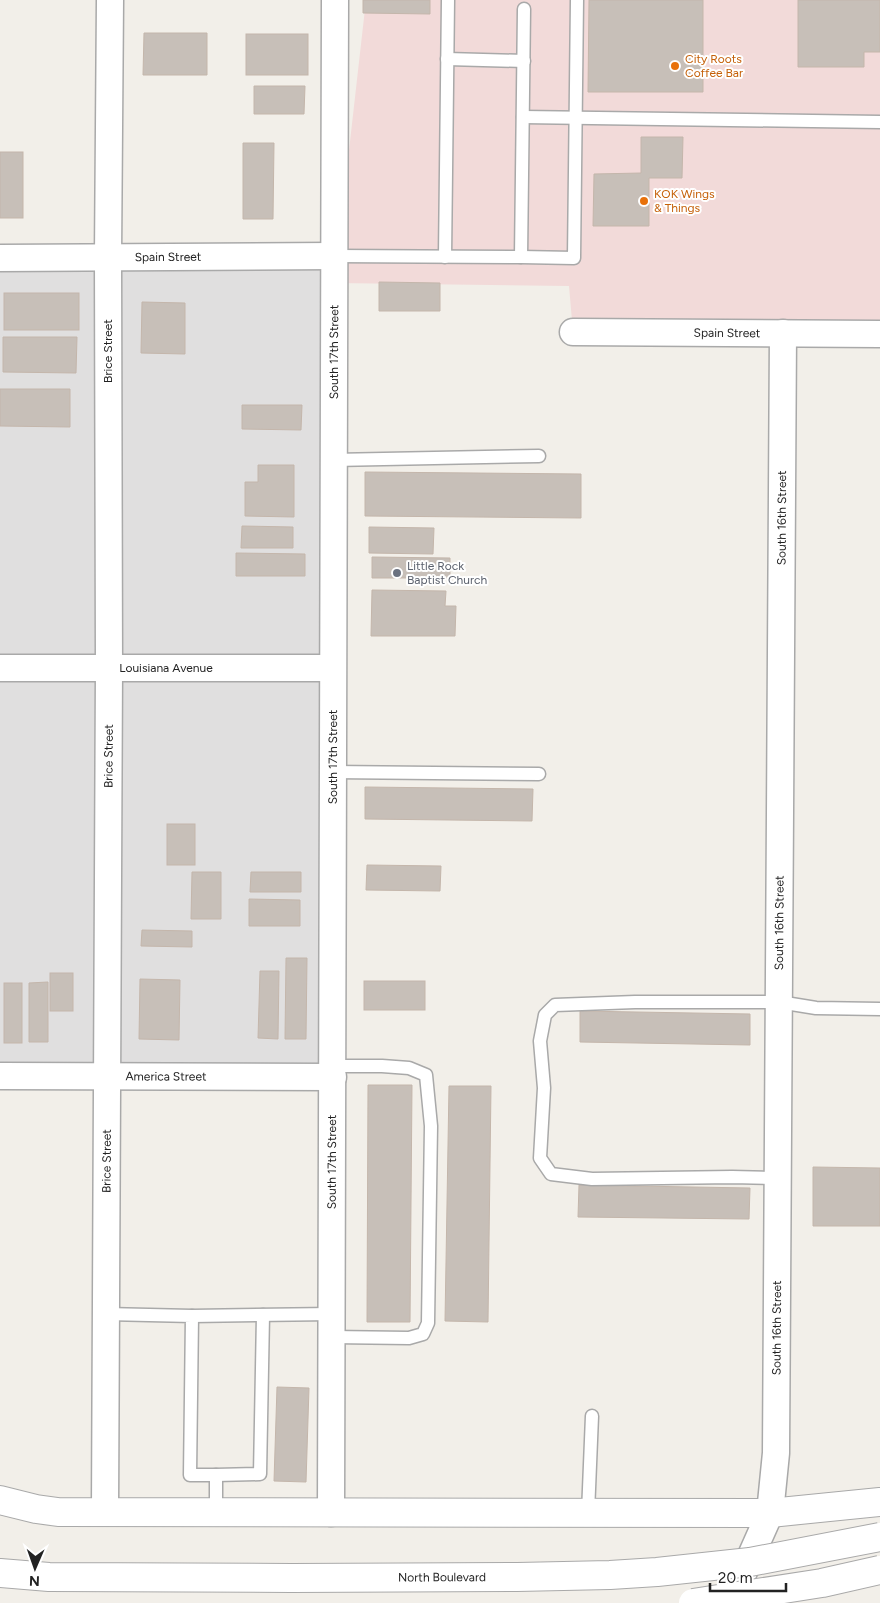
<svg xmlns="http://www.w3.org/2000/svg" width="880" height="1603" font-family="Figtree,sans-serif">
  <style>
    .residential { fill: #e0dfdf }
    .commercial { fill: #f2dad9 }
    .building { fill: #c7bfb8; stroke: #c4b6ab }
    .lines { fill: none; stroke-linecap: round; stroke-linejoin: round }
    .service-casing { stroke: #a9a9a9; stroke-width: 15 }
    .minor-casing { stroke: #a9a9a9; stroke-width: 29 }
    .tertiary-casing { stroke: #a9a9a9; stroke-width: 30 }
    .service { stroke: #fff; stroke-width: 12 }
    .minor { stroke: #fff; stroke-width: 26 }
    .tertiary { stroke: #fff; stroke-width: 28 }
    .tertiary-bridge-casing { stroke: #a9a9a9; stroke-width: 30; stroke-linecap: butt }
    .tertiary-bridge { stroke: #fff; stroke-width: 28 }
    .food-dot { fill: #e8710a; stroke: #fff; stroke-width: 2 }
    .worship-dot { fill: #6b7280; stroke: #fff; stroke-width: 2 }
    .labels { text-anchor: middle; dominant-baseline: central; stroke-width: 4; stroke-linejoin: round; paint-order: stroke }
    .food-label { font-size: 12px; fill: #c56008; stroke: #fff; text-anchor: start }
    .street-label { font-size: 12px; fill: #222; stroke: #fff }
    .worship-label { font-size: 12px; fill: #5b616d; stroke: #fff; text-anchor: start }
  </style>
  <rect width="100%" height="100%" fill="#f2efe9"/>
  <polygon class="residential" points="334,256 333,1077 0,1077 0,258"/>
  <polygon class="commercial" points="366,0 880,0 880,334 573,332 569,286 334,283"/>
  <g class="building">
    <polygon points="363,0 430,0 430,14 363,13"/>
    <polygon points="589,0 703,0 703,92 588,92"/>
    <polygon points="798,0 880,0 880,52 864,52 864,67 798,67"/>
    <polygon points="144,33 207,33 207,75 143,75"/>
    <rect x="246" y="34" width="62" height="41"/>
    <polygon points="254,86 305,86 304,114 254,114"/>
    <polygon points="641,137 683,137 682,178 649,178 649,226 593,226 594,174 641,173"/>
    <polygon points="243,143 274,143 273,219 243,219"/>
    <rect x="0" y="152" width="23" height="66"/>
    <polygon points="379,282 440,283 440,311 379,311"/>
    <rect x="4" y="293" width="75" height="37"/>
    <polygon points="142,302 185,303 185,354 141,353"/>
    <polygon points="3,337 77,337 76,373 3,372"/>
    <polygon points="0,389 70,389 70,427 0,426"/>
    <polygon points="242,405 302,405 301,430 242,429"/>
    <polygon points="258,465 294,465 294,517 245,516 245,482 258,482"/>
    <polygon points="365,472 581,474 581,518 365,516"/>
    <polygon points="242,526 293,527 293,548 241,548"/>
    <polygon points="369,527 434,528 433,554 369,553"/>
    <polygon points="236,553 305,554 305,576 236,576"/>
    <polygon points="372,557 450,558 450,578 372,578"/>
    <polygon points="372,590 446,591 445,606 456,606 455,636 371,636"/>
    <polygon points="365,787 533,789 532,821 365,819"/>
    <rect x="167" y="824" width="28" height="41"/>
    <polygon points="367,865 441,866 440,891 366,890"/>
    <polygon points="192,872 221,872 221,919 191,919"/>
    <polygon points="251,872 301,872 301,892 250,892"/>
    <polygon points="249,899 300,900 300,926 249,926"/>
    <polygon points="142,930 192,931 192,947 141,946"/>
    <polygon points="286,958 307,958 306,1039 285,1039"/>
    <polygon points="260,971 279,971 278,1039 258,1038"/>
    <rect x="50" y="973" width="23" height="38"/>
    <polygon points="140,979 180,980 179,1040 139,1039"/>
    <rect x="364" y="981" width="61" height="29"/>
    <polygon points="48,982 48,1042 29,1042 29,983"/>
    <rect x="4" y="983" width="18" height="60"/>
    <polygon points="580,1011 750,1014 750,1045 580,1042"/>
    <polygon points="368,1085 412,1085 410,1322 367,1322"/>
    <polygon points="449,1086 491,1086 488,1322 445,1321"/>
    <polygon points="813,1167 880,1168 880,1226 813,1226"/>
    <polygon points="579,1185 750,1188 749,1219 578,1217"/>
    <polygon points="277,1387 309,1388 306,1482 274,1481"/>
  </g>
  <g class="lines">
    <defs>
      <g id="service">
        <polyline points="447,59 524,61"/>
        <polyline points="523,117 880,122"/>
        <polyline points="334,256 521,257 524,9"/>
        <polyline points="445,257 448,0"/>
        <polyline points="521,257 574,258 577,0"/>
        <polyline points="333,460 539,456"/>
        <polyline points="332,772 539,774"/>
        <polyline points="778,1178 732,1177 592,1179 551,1174 540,1158 544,1088 540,1041 545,1015 555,1005 635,1002 779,1002 816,1008 880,1009"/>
        <polyline points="106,1314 192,1316 190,1475 216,1475 216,1512"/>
        <polyline points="192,1316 332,1314"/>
        <polyline points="332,1337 409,1338 423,1334 428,1323 431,1126 426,1075 409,1068 382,1066 333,1066"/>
        <polyline points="216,1475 260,1474 263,1315"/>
        <polyline points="588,1513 592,1416"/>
      </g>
      <g id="minor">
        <path id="s1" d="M0,258L334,256"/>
        <path id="s2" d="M573,332L880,334"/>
        <path id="s3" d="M0,668H332"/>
        <path id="s4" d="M0,1076L333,1077"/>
        <path id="s5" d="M105,1512L109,668L108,257L110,0"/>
        <path id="s6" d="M331,1513L335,0"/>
        <path id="s7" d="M730,1603L770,1513L776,1453L783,333"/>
      </g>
      <g id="tertiary">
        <polyline points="0,1500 36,1509 58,1512 770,1513 880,1502"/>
        <polyline points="0,1573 49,1577 292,1578"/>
      </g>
    </defs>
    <use href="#service" class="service-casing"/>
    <use href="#minor" class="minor-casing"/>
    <use href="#tertiary" class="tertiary-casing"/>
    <use href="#service" class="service"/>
    <use href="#minor" class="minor"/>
    <use href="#tertiary" class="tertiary"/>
    <defs>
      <g id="tertiary-bridge">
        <path id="s8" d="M292,1578L517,1577L610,1575L657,1572L750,1562L880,1537"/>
        <polyline points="693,1603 822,1583 880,1570"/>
      </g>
    </defs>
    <use href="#tertiary-bridge" class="tertiary-bridge-casing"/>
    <use href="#tertiary-bridge" class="tertiary-bridge"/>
  </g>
  <g class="food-dot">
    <circle cx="675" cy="66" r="5"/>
    <circle cx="644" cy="201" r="5"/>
  </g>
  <circle class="worship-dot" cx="397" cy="573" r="5"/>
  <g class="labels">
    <g class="food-label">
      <text x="685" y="59">City Roots<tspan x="685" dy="14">Coffee Bar</tspan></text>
      <text x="654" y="194">KOK Wings<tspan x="654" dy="14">&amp; Things</tspan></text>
    </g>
    <g class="street-label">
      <text stroke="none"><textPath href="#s1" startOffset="168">Spain Street</textPath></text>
      <text stroke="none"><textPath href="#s2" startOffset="154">Spain Street</textPath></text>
      <text transform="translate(108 351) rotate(-90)">Brice Street</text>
      <text stroke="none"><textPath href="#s6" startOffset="1161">South 17th Street</textPath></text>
      <text stroke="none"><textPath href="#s7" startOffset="1094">South 16th Street</textPath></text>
      <text stroke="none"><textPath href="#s3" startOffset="166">Louisiana Avenue</textPath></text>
      <text stroke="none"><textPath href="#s5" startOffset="756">Brice Street</textPath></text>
      <text stroke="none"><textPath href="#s6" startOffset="756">South 17th Street</textPath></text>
      <text stroke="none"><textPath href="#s7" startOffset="689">South 16th Street</textPath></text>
      <text stroke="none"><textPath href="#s4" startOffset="166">America Street</textPath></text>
      <text stroke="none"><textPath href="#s5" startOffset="351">Brice Street</textPath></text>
      <text stroke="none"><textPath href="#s6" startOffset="351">South 17th Street</textPath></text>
      <text stroke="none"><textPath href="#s7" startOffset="284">South 16th Street</textPath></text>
      <text stroke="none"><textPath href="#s8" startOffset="150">North Boulevard</textPath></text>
    </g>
    <g class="worship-label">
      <text x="407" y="566">Little Rock<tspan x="407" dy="14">Baptist Church</tspan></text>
    </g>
  </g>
  <g transform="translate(35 1568) rotate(182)" stroke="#ffffff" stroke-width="4" paint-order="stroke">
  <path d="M0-4L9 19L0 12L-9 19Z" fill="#222222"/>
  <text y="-8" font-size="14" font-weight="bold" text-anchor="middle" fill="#222222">N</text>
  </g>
  <path d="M710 1583v8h76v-8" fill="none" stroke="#222222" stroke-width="2.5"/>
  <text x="718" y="1583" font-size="15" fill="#222222" stroke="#ffffff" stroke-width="4" paint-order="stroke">20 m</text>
</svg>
